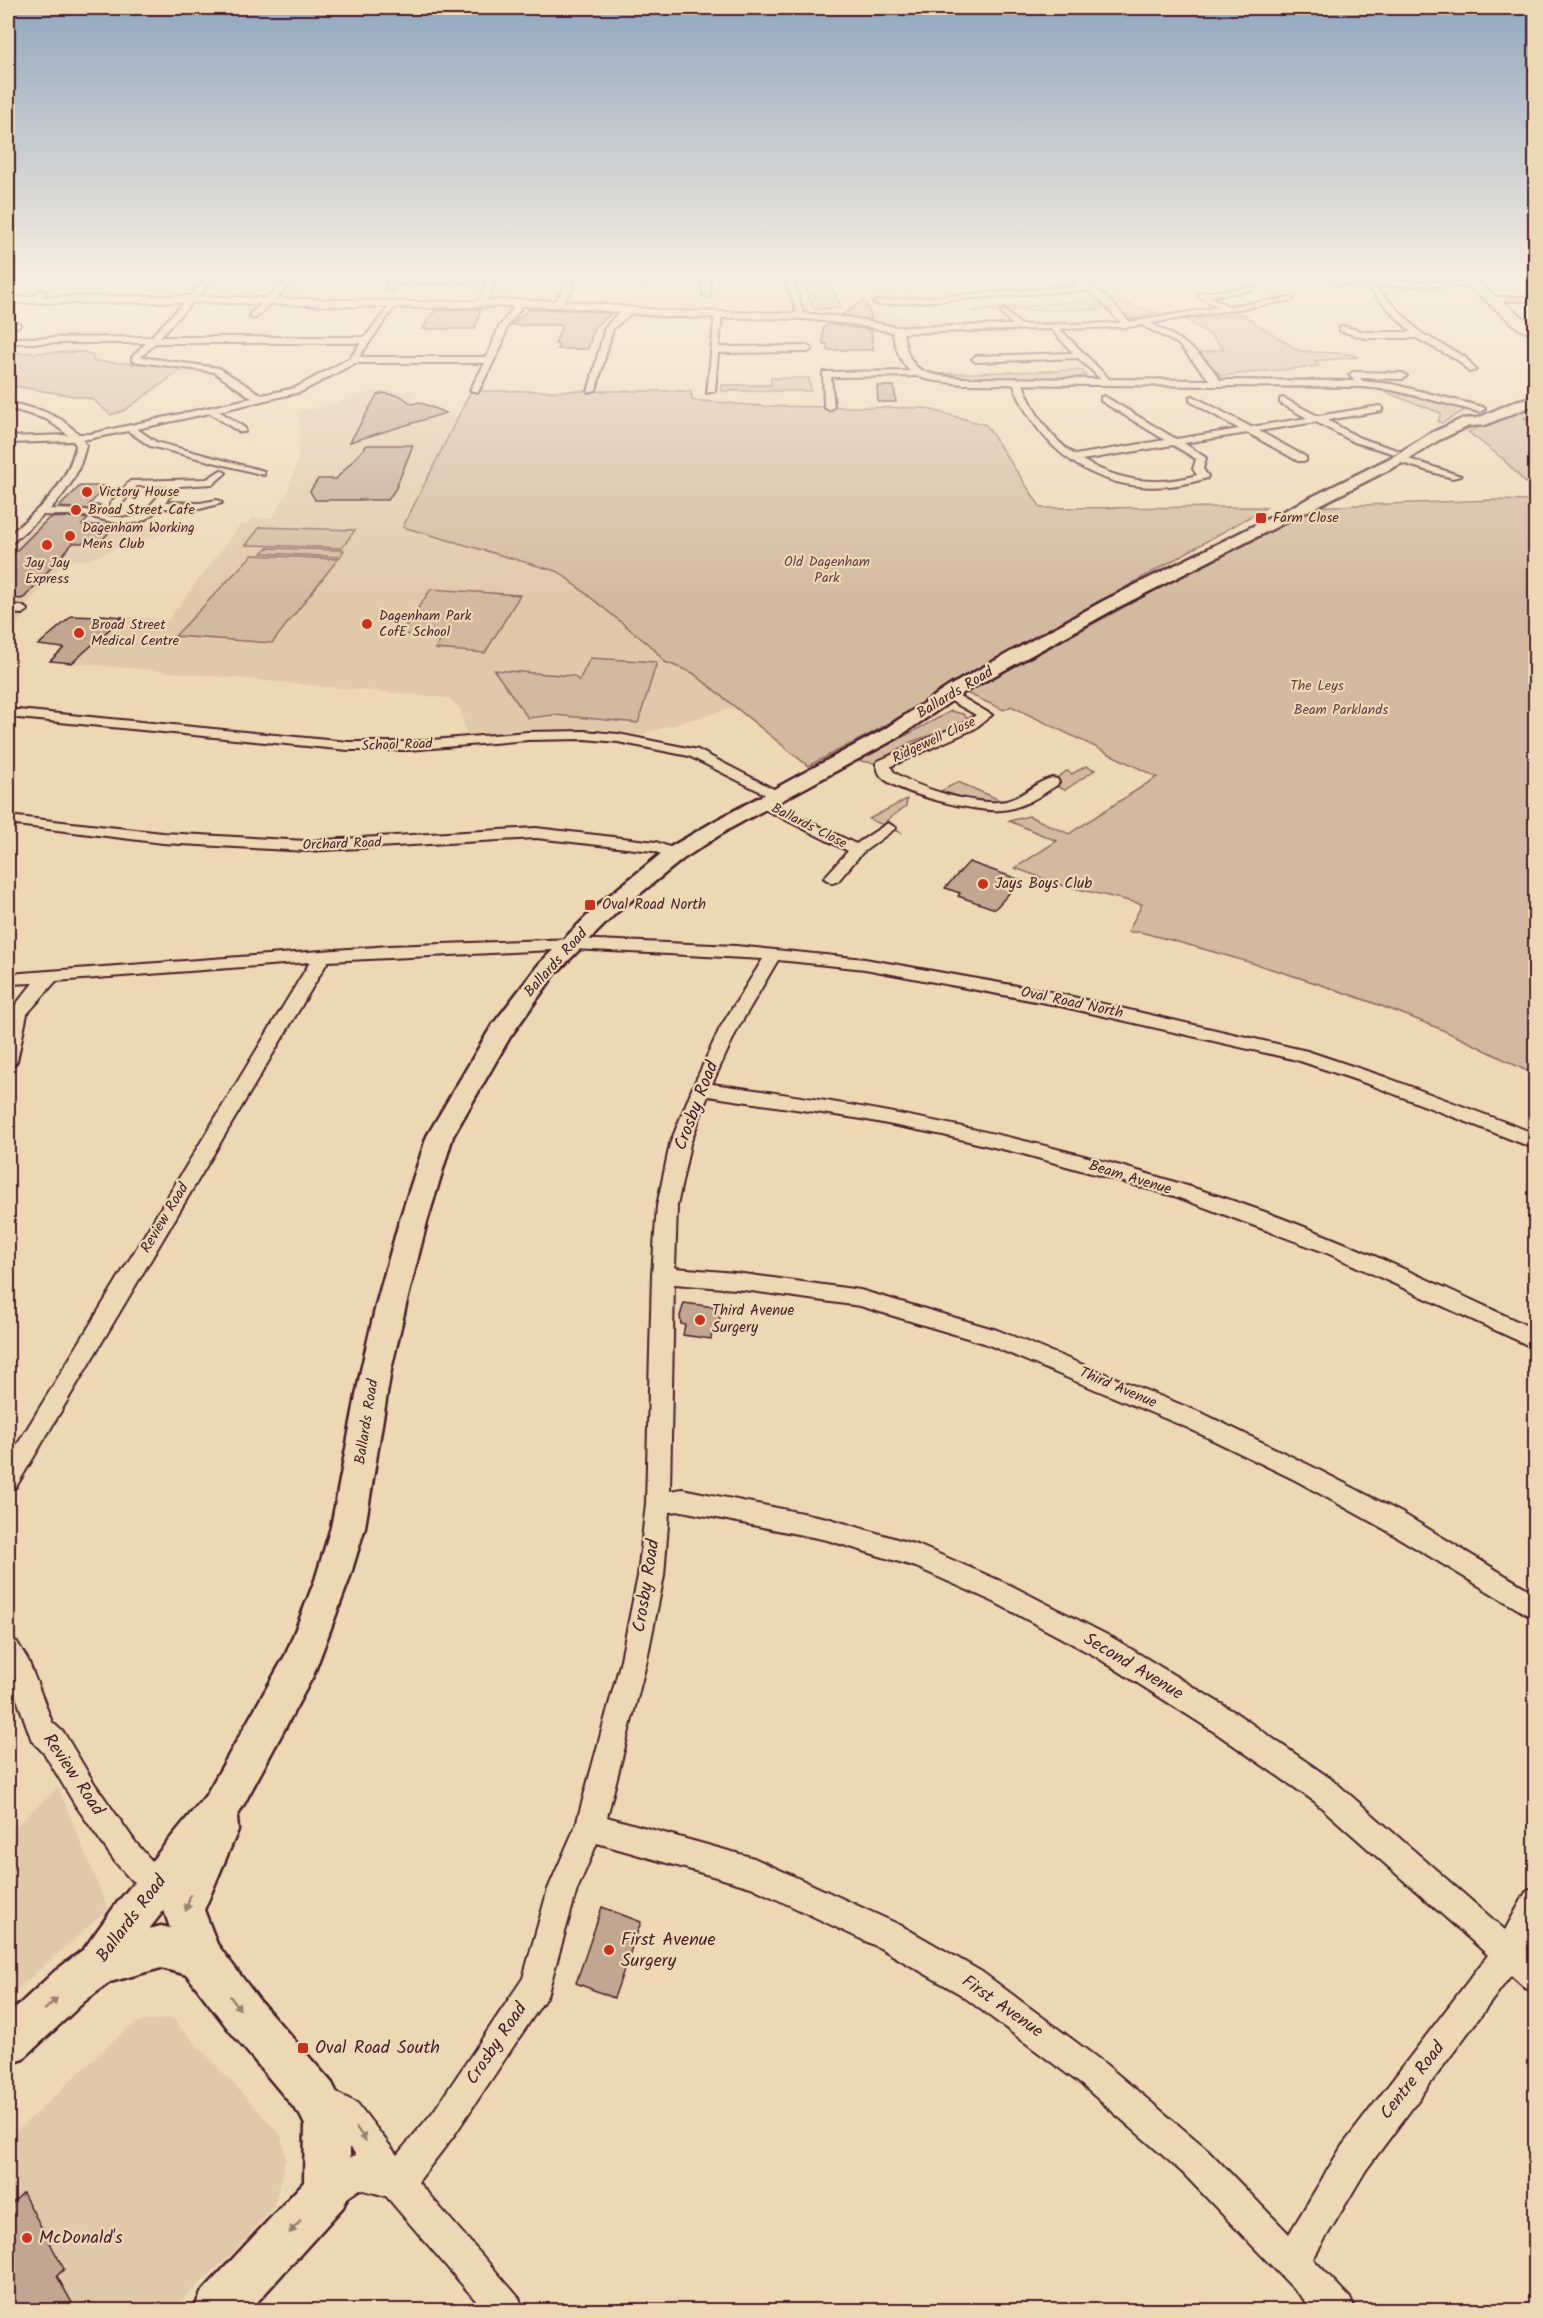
<svg xmlns="http://www.w3.org/2000/svg" width="1543" height="2318" font-family="Kalam,sans-serif">
  <style>
    .built { fill: #e0c9ab }
    .green { fill: #d2baa0; stroke: #8e6c66; stroke-width: 1.5 }
    .lines { fill: none; stroke-linecap: round; stroke-linejoin: round }
    .stream { stroke: #87655f; stroke-width: 3 }
    .building { fill: #c1a791; stroke: #4a1f2b; stroke-width: 1.5 }
    .minor-tunnel { stroke: #ccb39a; stroke-width: 9; stroke-dasharray: 9 4.5; stroke-linecap: butt }
    .minor-casing { stroke: #4a1f2b; stroke-width: 4 }
    .tertiary-casing { stroke: #4a1f2b; stroke-width: 4 }
    .secondary-casing { stroke: #4a1f2b; stroke-width: 5 }
    .primary-casing { stroke: #4a1f2b; stroke-width: 4 }
    .minor { fill: #edd8b6; fill-rule: evenodd }
    .tertiary { fill: #edd8b6; fill-rule: evenodd }
    .secondary { fill: #edd8b6; fill-rule: evenodd }
    .primary { fill: #edd8b6; fill-rule: evenodd }
    .oneway { fill: #9c7c70 }
    .poi-dot { fill: #c8321e; stroke: #edd8b6; stroke-width: 2 }
    .labels { text-anchor: middle; dominant-baseline: central; stroke-width: 4.5; stroke-linejoin: round; paint-order: stroke }
    .far-poi-label { font-size: 14px; fill: #4a1f2b; stroke: #edd8b6; text-anchor: start }
    .far-park-label { font-size: 14px; fill: #653e42; stroke: #edd8b6 }
    .far-street-label { font-size: 14px; fill: #4a1f2b; stroke: #edd8b6 }
    .street-label { font-size: 15px; fill: #4a1f2b; stroke: #edd8b6 }
    .poi-label { font-size: 15px; fill: #4a1f2b; stroke: #edd8b6; text-anchor: start }
    .near-street-label { font-size: 18px; fill: #4a1f2b; stroke: #edd8b6 }
    .near-poi-label { font-size: 18px; fill: #4a1f2b; stroke: #edd8b6; text-anchor: start }
  </style>
  <rect width="100%" height="100%" fill="#edd8b6"/>
  <filter id="ink" filterUnits="userSpaceOnUse"><feTurbulence type="fractalNoise" baseFrequency=".0167" numOctaves="2"/><feDisplacementMap in="SourceGraphic" scale="12" xChannelSelector="R" yChannelSelector="G"/><feConvolveMatrix kernelMatrix="1 2 1 2 8 2 1 2 1" color-interpolation-filters="sRGB"/></filter>
  <g filter="url(#ink)">
    <g class="built">
      <polygon points="8,276 92,276 89,280 62,281 56,288 107,287 96,297 8,296"/>
      <polygon points="597,298 834,300 837,307 880,314 915,315 922,329 813,314 664,312 590,304"/>
      <polygon points="374,391 417,391 404,415 459,415 404,527 559,572 651,646 665,662 693,673 736,707 638,735 613,730 564,729 467,736 460,709 448,698 72,663 118,616 168,620 241,524 247,525 252,518 272,518 288,491 297,462 300,434 299,410 320,408"/>
      <polygon points="29,522 186,524 145,540 123,539 111,551 98,556 86,560 66,560 22,610 28,612 8,635 8,541"/>
      <polygon points="58,1787 108,1909 8,1998 8,1833"/>
      <polygon points="172,2018 281,2135 286,2159 274,2206 235,2251 171,2310 8,2310 8,2139 123,2032 140,2021"/>
    </g>
    <g class="green">
      <polygon points="1110,299 1162,314 1128,319"/>
      <polygon points="1094,300 1103,309 971,311"/>
      <polygon points="1242,314 1299,351 1349,354 1358,357 1314,361 1319,366 1221,376 1200,353 1224,349 1209,334 1185,319"/>
      <polygon points="85,352 93,355 93,361 185,367 125,410 111,415 92,399 8,385 8,353"/>
      <polygon points="1082,370 1086,375 1075,378 964,378 933,374"/>
      <polygon points="771,378 809,378 811,391 721,391 722,385 771,385"/>
      <polygon points="1371,387 1458,407 1464,411 1442,423 1438,422 1441,413"/>
      <polygon points="471,391 691,391 692,400 761,406 925,408 986,425 1041,508 1267,507 948,688 872,733 808,766 693,673 665,662 653,648 559,572 403,527"/>
      <polygon points="1535,405 1535,493 1503,459 1468,432 1522,409"/>
      <path d="M1495,500L1535,501V1075C1500,1058 1464,1038 1428,1024C1334,986 1237,957 1140,932H1128L1142,904L1061,885L1015,868L1057,841L1009,821L1029,816L1069,834L1157,777L1011,706L1004,710L966,693L1308,507Z"/>
      <polygon points="260,527 355,530 342,548 246,545"/>
      <polygon points="267,548 344,550 340,557 262,553"/>
      <polygon points="252,555 338,559 272,643 175,636"/>
      <polygon points="431,589 520,595 485,653 435,649 443,637 400,634"/>
      <polygon points="590,658 657,662 638,723 554,715 528,718 494,670 574,676 579,681"/>
      <polygon points="951,711 963,714 967,718 966,722 955,729 948,729 911,742 875,763 858,761"/>
      <polygon points="1086,766 1095,770 1065,790 1049,783 1067,771 1072,774"/>
      <path d="M958,782L1007,803C987,809 960,796 941,791Z"/>
      <polygon points="907,799 906,806 886,821 889,826 902,833 869,819"/>
    </g>
    <g class="lines">
      <polyline class="stream" points="1525,418 1536,422"/>
    </g>
    <g class="building">
      <polygon points="828,276 841,308 814,309 801,277"/>
      <polygon points="864,300 870,312 871,320 842,315"/>
      <polygon points="462,309 481,309 475,329 422,329 435,310"/>
      <polygon points="529,309 578,310 611,314 594,327 588,349 557,349 559,344 555,344 562,325 512,325"/>
      <polygon points="829,324 871,330 873,350 827,350 827,344 823,344 823,328"/>
      <polygon points="877,386 894,386 896,402 878,402"/>
      <polygon points="383,393 401,396 412,404 419,402 446,413 350,442 377,395"/>
      <polygon points="367,445 413,445 396,488 388,500 315,500 310,491 318,479 336,479"/>
      <polygon points="80,486 106,486 89,505 100,505 95,510 59,507"/>
      <polygon points="75,517 88,519 82,525 115,525 100,543 73,543 25,597 21,599 8,597 8,559 49,518"/>
      <polygon points="101,615 123,617 72,663 50,661 64,648 38,645 72,616 98,617"/>
      <polygon points="969,862 1021,880 995,909 958,896 960,893 945,888"/>
      <polygon points="684,1303 722,1308 717,1330 712,1330 711,1339 683,1335 685,1325 681,1324 680,1316"/>
      <polygon points="602,1907 641,1922 614,1998 576,1983"/>
      <polygon points="23,2193 64,2269 57,2276 76,2310 8,2310 8,2207"/>
    </g>
    <g class="lines">
      <polyline class="minor-tunnel" points="42,292 59,276"/>
      <defs>
        <g id="minor">
          <path d="M209,276H217L160,337H365L392,303L396,305L359,357H487L499,327L512,310L514,303L518,301L522,303L520,310L507,327L502,345L478,392L470,390L485,363H355L301,392L219,411L245,428V432H239L210,413L137,429L156,442L264,471V475L150,446L128,431L83,440L86,445C80,472 69,490 50,509L86,510L107,516L129,518L142,514L168,486H137L118,508H110V504L130,481L207,479L221,470L226,473L213,484L179,486L165,502L200,503L217,500L222,503L200,509L159,508C136,534 114,521 85,516C72,514 57,516 43,515L12,543L8,544V536C40,507 66,489 76,445L73,441L8,443V437L68,435L46,419L8,408V402L43,411L62,420L79,434H90L252,398L214,372L132,361V357L146,343H8V338L151,337ZM155,343H361L350,358L295,388L262,395L219,368L141,357Z"/>
          <polygon points="291,276 299,276 256,318 250,318 250,314"/>
          <polygon points="490,276 498,276 486,303 482,305 478,303 487,282 395,284 393,291 386,289 388,282 392,280"/>
          <polygon points="566,276 574,276 572,290 559,306 553,306 552,304 564,290"/>
          <polygon points="638,276 646,276 643,286 636,284"/>
          <polygon points="702,276 710,276 710,297 703,295"/>
          <polygon points="784,276 792,276 805,318 798,316"/>
          <polygon points="869,276 877,276 881,280 874,282"/>
          <path d="M1064,276C1090,275 1113,305 1130,322L1218,307L1199,297V293H1202L1253,287L1254,289L1250,291L1210,296L1228,306L1290,298L1294,300L1151,323C1177,337 1206,354 1221,382L1216,385L1213,384L1178,344L1142,325L1128,327L1060,329L1109,379L1111,381L1106,384L1078,358L976,362L972,359L976,356L1073,353L1051,329L897,333L893,330L897,327L1012,325L1000,312L1004,310L1021,325L1121,323L1098,298L1086,290L878,305L874,303L878,301L1079,286Z"/>
          <polygon points="1333,280 1477,283 1477,287 1474,287 1373,285 1421,333 1465,357 1476,370 1469,372 1459,361 1416,338 1365,338 1340,331 1340,327 1343,326 1365,332 1411,332 1365,285 1336,284 1332,282"/>
          <polygon points="39,290 46,292 38,302 32,302 31,300"/>
          <polygon points="1490,297 1536,297 1536,301 1487,301 1486,299"/>
          <polygon points="627,309 634,311 613,329 596,390 588,392 605,328 615,316"/>
          <polygon points="715,313 722,315 719,347 808,346 812,349 808,352 718,353 715,391 707,393"/>
          <polygon points="14,322 21,324 8,333 8,327"/>
          <polygon points="924,371 928,374 927,376 831,377 834,407 829,410 824,407 823,372"/>
          <polygon points="1353,372 1403,373 1407,376 1403,379 1360,378 1366,384 1361,387 1349,375"/>
          <path d="M1017,378L1022,381C1033,412 1048,436 1075,455L1165,440L1101,401V397L1104,396L1176,439L1239,429L1190,401V397L1193,396L1251,427L1307,418L1280,403V399L1283,398L1318,416L1379,406L1382,407V411L1327,420L1360,438L1400,451L1395,454L1354,442L1316,422L1259,431L1306,457V461H1298L1248,433L1184,443L1206,458L1203,469L1208,476L1207,478C1121,506 1043,465 1012,381ZM1173,445L1196,459L1193,469L1197,475C1157,487 1118,481 1082,460Z"/>
          <polygon points="1395,457 1403,457 1461,476 1452,478 1395,461"/>
          <polygon points="8,605 22,606 28,610 22,614 8,613"/>
          <path d="M949,690L992,715L974,729L891,766L893,771C914,788 979,807 1006,801C1023,797 1035,782 1052,778L1057,779L1059,782L1057,785C1040,796 1023,808 1002,810C978,813 899,794 882,777C878,773 878,768 876,764L878,761L964,723L976,715L944,697L942,694L944,691Z"/>
          <polygon points="8,709 348,742 408,742 528,732 584,731 618,734 698,750 783,794 781,797 771,797 689,756 618,742 584,739 528,740 408,750 348,750 8,717"/>
          <polygon points="761,798 856,844 888,823 896,828 862,853 838,881 832,883 824,878 848,851 756,805 754,802"/>
          <polygon points="8,816 163,833 307,841 536,828 656,842 680,851 683,854 675,859 653,851 536,838 307,851 163,843 8,824"/>
          <path d="M573,939L736,946L865,959L1051,992L1307,1051L1385,1077L1536,1134V1149L1371,1085L1297,1060L1051,1004L865,969L778,960L738,1028L712,1084C901,1109 1086,1148 1265,1212C1358,1246 1446,1288 1536,1330V1349L1327,1253L1174,1196L1023,1154L943,1135L862,1119L708,1096L690,1144L677,1206L675,1268L736,1273L860,1290L997,1330L1204,1414L1311,1466L1402,1513L1536,1594V1620L1384,1529L1295,1480L1188,1428L984,1343L860,1306L736,1289L674,1284L670,1491L682,1489L827,1518L920,1546L1012,1586L1113,1638L1236,1713L1334,1781L1505,1930L1526,1892L1536,1887V1933L1527,1949L1536,1956V1992L1525,1988L1511,1975L1366,2170L1313,2259L1350,2298L1355,2310H1314L1183,2173L1082,2085L960,1994L880,1948L751,1887L597,1843L577,1890L547,1996L455,2134L418,2182L519,2298L524,2310H484L386,2196L360,2189L341,2202L329,2207L317,2202L312,2190C320,2172 338,2162 356,2155L335,2125L313,2114L308,2103L313,2092L324,2087L357,2103L397,2155L433,2112L523,1978L548,1889L576,1825L620,1664L638,1576L646,1503L652,1275L657,1206L670,1144L692,1089L720,1028L763,959L573,949L328,961L16,1487L8,1490V1460L310,962L56,981L27,1014L17,1061L14,1065L8,1067L9,1013L33,983L8,984V974L389,946ZM682,1511L827,1540L916,1567L994,1602L1095,1656L1216,1733L1314,1801L1488,1955L1342,2146L1289,2234L1207,2149L1104,2063L982,1972L902,1926L754,1858L607,1817L646,1664L664,1576L669,1512Z"/>
          <polygon points="8,1638 17,1642 28,1660 52,1722 64,1733 94,1783 136,1843 151,1860 171,1871 176,1881 171,1891 161,1896 131,1880 116,1863 74,1803 44,1753 32,1741 8,1674"/>
        </g>
        <path id="tertiary" d="M190,296L420,302L518,300L578,302L667,311L802,313L852,318L901,328C905,336 905,347 909,356C917,377 945,376 964,378L1361,381L1392,384L1483,407L1485,409L1479,412L1392,390L1361,387L964,384C918,379 904,382 892,332L852,324L802,319L667,317L578,308L518,306L420,308L190,302L8,303V297Z"/>
        <path id="secondary" d="M1536,396V404L1485,425L1469,426L1439,440L1404,462L1115,609L963,693L897,738L729,829L683,859L616,913L555,974L510,1037L453,1136L427,1222L406,1305L391,1370L365,1527L349,1580L313,1676L237,1817L238,1830L204,1910L217,1944L259,2000L332,2083L344,2107L350,2123V2191L343,2207L250,2310H194L201,2293L304,2182L305,2125L300,2115L229,2030L187,1975L161,1968L110,1982L85,2001L23,2059L8,2066V2015L55,1971L84,1949L117,1903L206,1795L286,1654L315,1580L331,1527L361,1370L376,1305L399,1222L427,1136L491,1027L539,964L600,903L667,849L715,821L883,730L951,685L1103,601L1394,456L1429,434L1462,419L1478,418L1516,401ZM164,1910L170,1928L161,1926L149,1929Z"/>
        <polygon id="primary" points="1457,276 1470,276 1536,327 1536,336 1519,329"/>
      </defs>
      <use href="#minor" class="minor-casing"/>
      <use href="#tertiary" class="tertiary-casing"/>
      <use href="#secondary" class="secondary-casing"/>
      <use href="#primary" class="primary-casing"/>
      <use href="#minor" class="minor"/>
      <use href="#tertiary" class="tertiary"/>
      <use href="#secondary" class="secondary"/>
      <use href="#primary" class="primary"/>
    </g>
    <defs><path id="oneway-solid" d="M-6-.8H1V-3.2L6.5 0L1 3.2V.8H-6Z" transform="scale(1.5)"/></defs>
    <g class="oneway">
      <use href="#oneway-solid" transform="translate(188 1903) rotate(105)"/>
      <use href="#oneway-solid" transform="translate(235 2003) rotate(53)"/>
      <use href="#oneway-solid" transform="translate(51 2004) rotate(-43)"/>
      <use href="#oneway-solid" transform="translate(361 2134) rotate(54)"/>
      <use href="#oneway-solid" transform="translate(295 2227) rotate(132)"/>
    </g>
  </g>
  <linearGradient id="sky" x2="0" y2="1"><stop stop-color="#91a7bf"/><stop offset="0.46" stop-color="#f7edde"/><stop offset="1" stop-color="#f7edde" stop-opacity="0"/></linearGradient>
  <rect width="1543" height="600" fill="url(#sky)"/>
  <g class="poi-dot">
    <circle cx="87" cy="492" r="6"/>
    <circle cx="76" cy="510" r="6"/>
    <rect x="1255" y="512" width="12" height="12" rx="3"/>
    <circle cx="70" cy="536" r="6"/>
    <circle cx="47" cy="545" r="6"/>
    <circle cx="367" cy="624" r="6"/>
    <circle cx="79" cy="633" r="6"/>
    <circle cx="983" cy="884" r="6"/>
    <rect x="584" y="899" width="12" height="12" rx="3"/>
    <circle cx="700" cy="1320" r="6"/>
    <circle cx="609" cy="1950" r="6"/>
    <rect x="297" y="2042" width="12" height="12" rx="3"/>
    <circle cx="27" cy="2238" r="6"/>
  </g>
  <g class="labels">
    <g class="far-poi-label">
      <text x="99" y="492">Victory House</text>
      <text x="88" y="510">Broad Street Cafe</text>
      <text x="1273" y="518">Farm Close</text>
      <text x="82" y="528">Dagenham Working<tspan x="82" dy="16">Mens Club</tspan></text>
      <text x="47" y="563" text-anchor="middle">Jay Jay<tspan x="47" dy="16">Express</tspan></text>
      <text x="379" y="616">Dagenham Park<tspan x="379" dy="16">CofE School</tspan></text>
      <text x="91" y="625">Broad Street<tspan x="91" dy="16">Medical Centre</tspan></text>
    </g>
    <g class="far-park-label">
      <text x="827" y="562">Old Dagenham<tspan x="827" dy="16">Park</tspan></text>
      <text x="1317" y="686">The Leys</text>
      <text x="1341" y="710">Beam Parklands</text>
    </g>
    <g class="far-street-label">
      <text transform="translate(934 740) rotate(-25)">Ridgewell Close</text>
      <text transform="translate(397 745) rotate(-2)">School Road</text>
      <text transform="translate(809 826) rotate(27)">Ballards Close</text>
      <text transform="translate(342 844) rotate(-2)">Orchard Road</text>
    </g>
    <g class="street-label">
      <text transform="translate(955 693) rotate(-31)">Ballards Road</text>
      <text transform="translate(556 963) rotate(-48)">Ballards Road</text>
      <text transform="translate(1072 1003) rotate(12)">Oval Road North</text>
      <text transform="translate(1130 1178) rotate(17)">Beam Avenue</text>
      <text transform="translate(165 1218) rotate(-59)">Review Road</text>
      <text transform="translate(1118 1388) rotate(23)">Third Avenue</text>
      <text transform="translate(367 1422) rotate(-81)">Ballards Road</text>
    </g>
    <g class="poi-label">
      <text x="995" y="884">Jays Boys Club</text>
      <text x="602" y="905">Oval Road North</text>
      <text x="712" y="1311">Third Avenue<tspan x="712" dy="17">Surgery</tspan></text>
    </g>
    <g class="near-street-label">
      <text transform="translate(697 1106) rotate(-69)">Crosby Road</text>
      <text transform="translate(647 1586) rotate(-81)">Crosby Road</text>
      <text transform="translate(1133 1667) rotate(31)">Second Avenue</text>
      <text transform="translate(73 1775) rotate(56)">Review Road</text>
      <text transform="translate(132 1919) rotate(-53)">Ballards Road</text>
      <text transform="translate(1002 2007) rotate(35)">First Avenue</text>
      <text transform="translate(497 2044) rotate(-56)">Crosby Road</text>
      <text transform="translate(1413 2081) rotate(-52)">Centre Road</text>
    </g>
    <g class="near-poi-label">
      <text x="621" y="1940">First Avenue<tspan x="621" dy="21">Surgery</tspan></text>
      <text x="315" y="2048">Oval Road South</text>
      <text x="39" y="2238">McDonald's</text>
    </g>
  </g>
  <rect width="1543" height="2318" fill="none" stroke="#edd8b6" stroke-width="30"/>
  <rect x="15" y="15" width="1513" height="2288" fill="none" stroke="#4a1f2b" stroke-width="2" filter="url(#ink)"/>
</svg>
